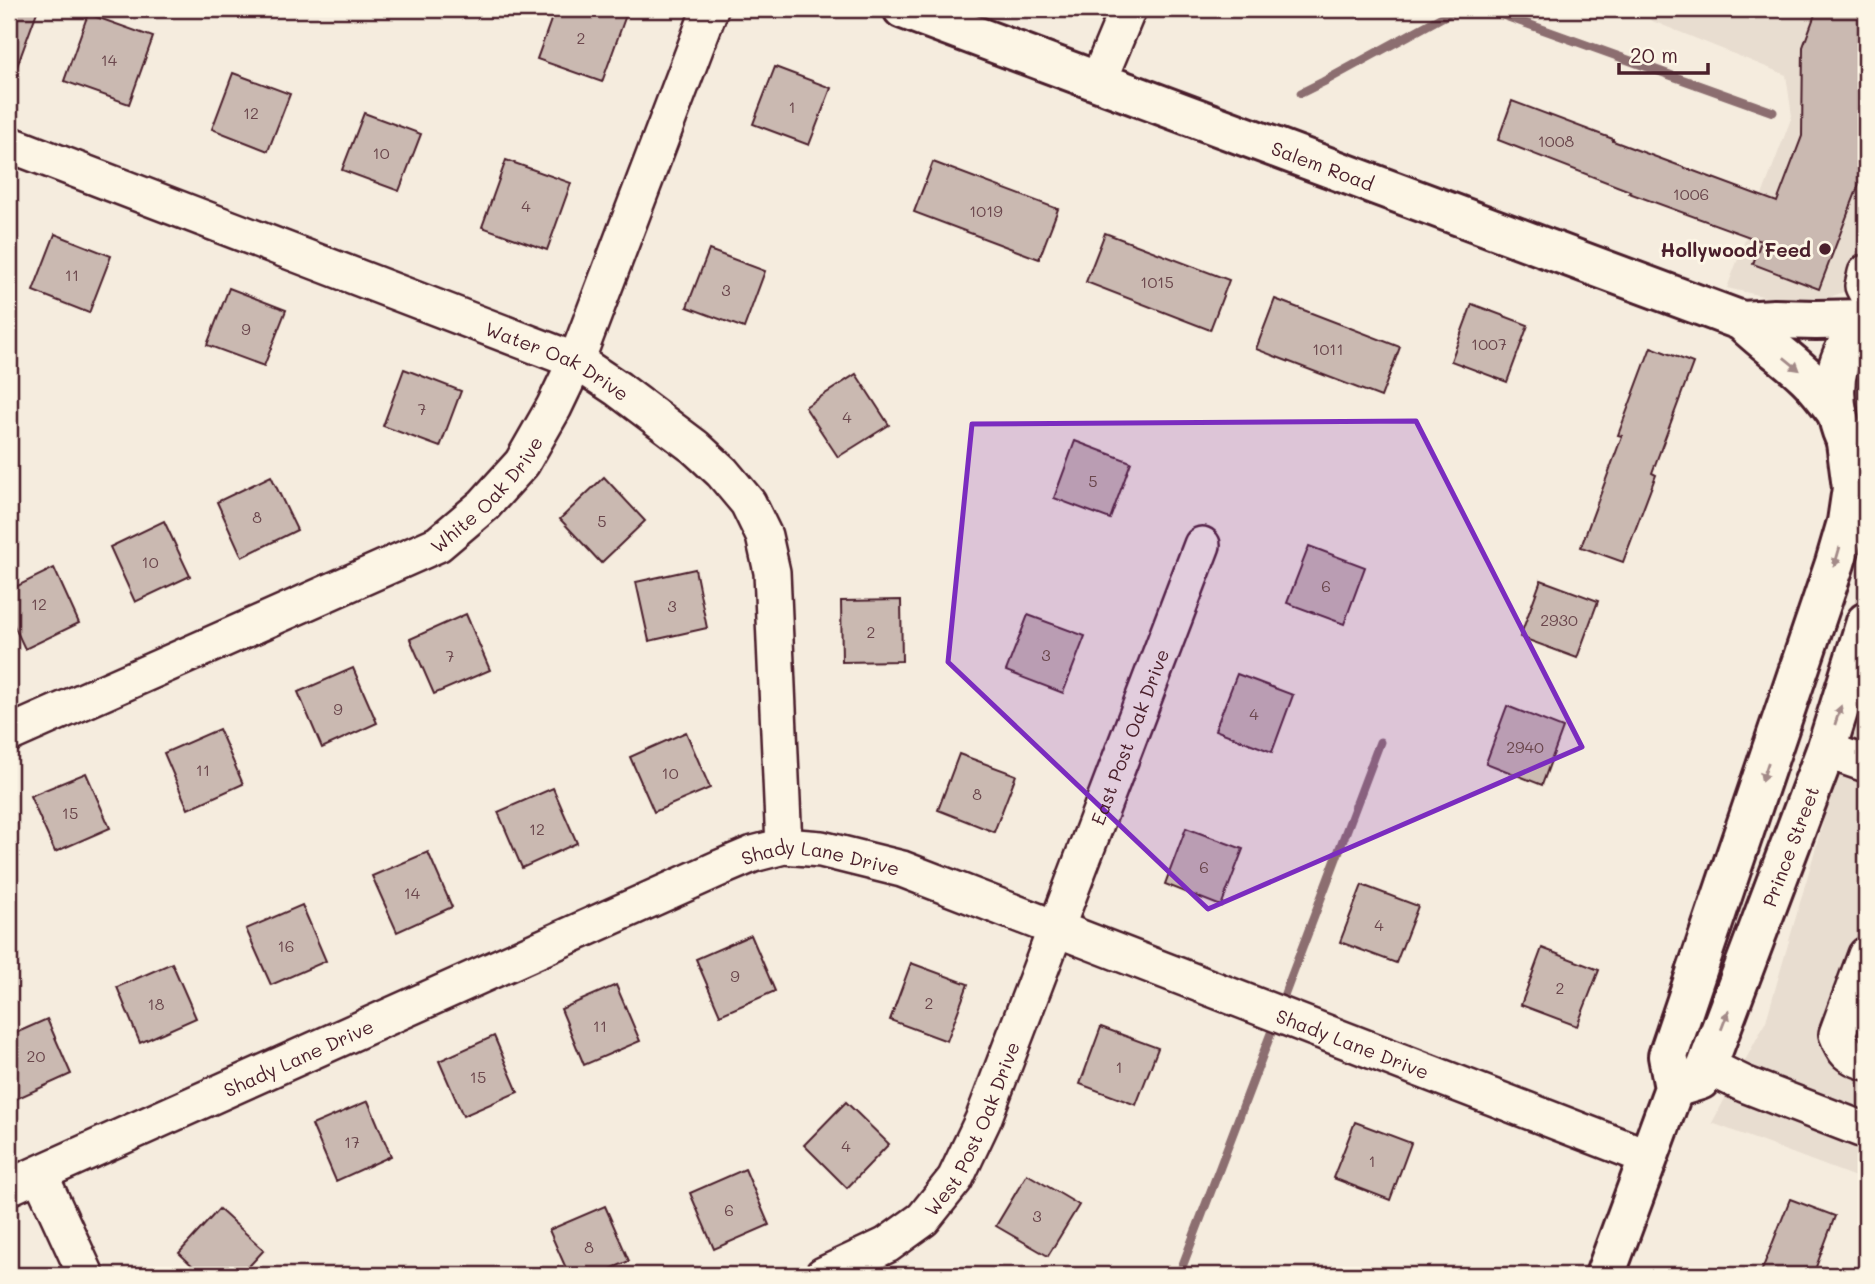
<svg xmlns="http://www.w3.org/2000/svg" width="1875" height="1284" font-family="Mali,sans-serif">
  <style>
    .built { fill: #e8ddd0 }
    .lines { fill: none; stroke-linecap: round; stroke-linejoin: round }
    .stream { stroke: #8c6e70; stroke-width: 9 }
    .building { fill: #cab9b1; stroke: #4a1f2b; stroke-width: 2 }
    .minor-casing { stroke: #4a1f2b; stroke-width: 40 }
    .major-casing { stroke: #4a1f2b; stroke-width: 44 }
    .minor { stroke: #fcf5e5; stroke-width: 35 }
    .major { stroke: #fcf5e5; stroke-width: 38 }
    .oneway { fill: #a38a88 }
    .marked { fill: #7b2cbf; fill-opacity: 0.2; stroke: #7b2cbf; stroke-width: 5; stroke-linejoin: round }
    .poi-dot { fill: #4a1f2b; stroke: #fcf5e5; stroke-width: 2.5 }
    .labels { text-anchor: middle; dominant-baseline: central; stroke-width: 6; stroke-linejoin: round; paint-order: stroke }
    .number-label { font-size: 16px; fill: #6a464c }
    .street-label { font-size: 19px; fill: #4a1f2b; stroke: #fcf5e5 }
    .poi-label { font-size: 19px; font-weight: bold; fill: #4a1f2b; stroke: #fcf5e5; text-anchor: end }
  </style>
  <rect width="100%" height="100%" fill="#f5ecde"/>
  <filter id="ink" filterUnits="userSpaceOnUse"><feTurbulence type="fractalNoise" baseFrequency=".0143" numOctaves="2"/><feDisplacementMap in="SourceGraphic" scale="14" xChannelSelector="R" yChannelSelector="G"/><feConvolveMatrix kernelMatrix="1 2 1 2 8 2 1 2 1" color-interpolation-filters="sRGB"/></filter>
  <g filter="url(#ink)">
    <g class="built">
      <polygon points="1654,9 1866,9 1866,284 1805,306 1727,288 1792,116 1786,75 1650,20"/>
      <polygon points="1866,694 1866,1181 1712,1123 1766,1021 1831,795"/>
    </g>
    <g class="lines">
      <g class="stream">
        <polyline points="1486,9 1773,112"/>
        <polyline points="1301,93 1323,82 1453,11 1486,9"/>
        <polyline points="1284,996 1380,742"/>
        <polyline points="1179,1275 1271,1033"/>
      </g>
    </g>
    <g class="building">
      <polygon points="9,9 38,9 12,80 9,80"/>
      <polygon points="555,9 608,9 626,15 602,82 537,59"/>
      <polygon points="1817,9 1866,9 1866,166 1819,289 1753,264 1761,241 1629,193 1630,191 1498,140 1512,101 1613,139 1613,141 1777,202 1802,136 1803,47"/>
      <polygon points="88,14 153,37 129,104 64,81"/>
      <polygon points="775,67 831,88 809,145 753,124"/>
      <polygon points="233,73 290,94 268,151 212,129"/>
      <polygon points="364,113 421,134 399,191 342,170"/>
      <polygon points="506,160 571,183 547,250 482,227"/>
      <polygon points="933,162 1058,209 1039,259 914,212"/>
      <polygon points="1105,233 1229,280 1210,330 1086,282"/>
      <polygon points="55,234 111,256 89,313 33,291"/>
      <polygon points="709,250 765,271 744,328 687,307"/>
      <polygon points="229,288 286,310 264,366 207,345"/>
      <polygon points="1275,299 1400,347 1381,397 1256,349"/>
      <polygon points="1472,304 1528,325 1507,382 1451,361"/>
      <polygon points="1651,347 1693,363 1652,473 1656,475 1623,562 1581,547 1622,436 1618,435"/>
      <polygon points="404,369 461,391 440,447 383,426"/>
      <polygon points="856,374 889,425 838,457 805,407"/>
      <polygon points="1075,441 1131,462 1110,519 1054,498"/>
      <polygon points="271,476 297,530 242,557 217,502"/>
      <polygon points="604,477 645,521 601,563 560,519"/>
      <polygon points="164,521 190,576 135,602 110,547"/>
      <polygon points="1309,546 1365,567 1344,624 1287,603"/>
      <polygon points="54,568 79,623 25,649 9,615 9,590"/>
      <polygon points="695,569 707,628 649,641 636,582"/>
      <polygon points="1541,580 1598,601 1577,658 1520,637"/>
      <polygon points="901,600 902,661 842,662 841,601"/>
      <polygon points="466,614 490,670 434,694 410,639"/>
      <polygon points="1028,615 1085,636 1063,693 1006,671"/>
      <polygon points="353,668 377,723 322,748 298,692"/>
      <polygon points="1237,674 1293,695 1272,752 1215,730"/>
      <polygon points="1507,706 1563,728 1542,785 1486,763"/>
      <polygon points="219,729 243,784 188,809 164,753"/>
      <polygon points="686,732 710,788 654,812 630,757"/>
      <polygon points="959,754 1016,775 994,832 938,810"/>
      <polygon points="86,773 110,828 55,852 30,796"/>
      <polygon points="553,788 577,843 522,868 498,812"/>
      <polygon points="1186,828 1243,849 1221,906 1165,884"/>
      <polygon points="428,852 452,907 397,932 372,876"/>
      <polygon points="1362,885 1418,906 1396,963 1340,942"/>
      <polygon points="302,905 326,961 271,985 246,929"/>
      <polygon points="751,935 775,991 720,1015 696,959"/>
      <polygon points="1542,948 1599,970 1577,1026 1521,1005"/>
      <polygon points="172,963 196,1018 140,1043 117,987"/>
      <polygon points="911,963 968,984 947,1041 890,1020"/>
      <polygon points="616,985 640,1041 584,1065 561,1009"/>
      <polygon points="47,1019 71,1074 16,1099 9,1082 9,1036"/>
      <polygon points="1101,1027 1158,1048 1136,1105 1080,1084"/>
      <polygon points="494,1036 518,1092 463,1116 439,1061"/>
      <polygon points="368,1101 391,1156 336,1181 312,1125"/>
      <polygon points="846,1102 889,1144 847,1188 804,1145"/>
      <polygon points="1355,1122 1411,1143 1390,1200 1333,1178"/>
      <polygon points="745,1169 769,1225 714,1249 690,1193"/>
      <polygon points="1027,1174 1079,1205 1048,1256 996,1226"/>
      <polygon points="1790,1199 1835,1216 1813,1275 1760,1275"/>
      <polygon points="605,1206 629,1261 597,1275 569,1275 549,1230"/>
      <polygon points="219,1209 264,1250 241,1275 202,1275 179,1253"/>
    </g>
    <g class="lines">
      <defs>
        <g id="minor">
          <polyline points="1098,81 1128,9"/>
          <path id="s1" d="M9,144L576,361L618,389L695,447L722,472L748,503L764,536L772,572L784,846"/>
          <polyline points="1866,273 1863,286 1866,292"/>
          <path id="s2" d="M9,734L438,544L484,505L522,463L554,407L576,361L710,9"/>
          <polyline points="1826,750 1866,764"/>
          <path d="M1866,955L1837,1034C1844,1053 1848,1056 1866,1062"/>
          <polyline points="1707,1066 1744,1084 1866,1131"/>
          <polyline points="40,1175 86,1275"/>
          <path id="s3" d="M9,1187L720,868L753,854L784,846L821,849L902,869L1648,1157"/>
          <path id="s4" d="M823,1275L887,1245L923,1219L955,1179L983,1120L1202,545"/>
        </g>
        <g id="major">
          <path id="s5" d="M903,9L1742,321L1774,319L1816,320L1866,319"/>
          <path d="M1742,321C1762,341 1785,356 1805,375C1817,386 1827,400 1837,413"/>
          <path d="M1862,459C1848,448 1842,435 1838,417C1830,379 1838,349 1866,322"/>
          <path id="s6" d="M1674,1088L1700,1080L1707,1066L1826,750L1866,622"/>
          <polyline points="1605,1275 1674,1088 1668,1056 1835,563 1847,522 1852,488 1846,442"/>
        </g>
      </defs>
      <use href="#minor" class="minor-casing"/>
      <use href="#major" class="major-casing"/>
      <use href="#minor" class="minor"/>
      <use href="#major" class="major"/>
    </g>
    <defs><path id="oneway-solid" d="M-6-.8H1V-3.2L6.5 0L1 3.2V.8H-6Z" transform="scale(1.75)"/></defs>
    <g class="oneway">
      <use href="#oneway-solid" transform="translate(1792 364) rotate(39)"/>
      <use href="#oneway-solid" transform="translate(1837 557) rotate(106)"/>
      <use href="#oneway-solid" transform="translate(1838 715) rotate(-72)"/>
      <use href="#oneway-solid" transform="translate(1765 772) rotate(109)"/>
      <use href="#oneway-solid" transform="translate(1725 1020) rotate(-69)"/>
    </g>
  </g>
  <path class="marked" d="M1416,421L1582,747L1208,909L948,662L972,424Z"/>
  <circle class="poi-dot" cx="1825" cy="249" r="7"/>
  <g class="labels">
    <g class="number-label">
      <text x="581" y="37">2</text>
      <text x="109" y="59">14</text>
      <text x="792" y="106">1</text>
      <text x="251" y="112">12</text>
      <text x="1556" y="140">1008</text>
      <text x="381" y="152">10</text>
      <text x="1691" y="193">1006</text>
      <text x="526" y="205">4</text>
      <text x="986" y="210">1019</text>
      <text x="72" y="274">11</text>
      <text x="1157" y="281">1015</text>
      <text x="726" y="289">3</text>
      <text x="246" y="328">9</text>
      <text x="1489" y="343">1007</text>
      <text x="1328" y="348">1011</text>
      <text x="422" y="408">7</text>
      <text x="847" y="416">4</text>
      <text x="1093" y="480">5</text>
      <text x="257" y="516">8</text>
      <text x="602" y="520">5</text>
      <text x="150" y="561">10</text>
      <text x="1326" y="585">6</text>
      <text x="39" y="603">12</text>
      <text x="672" y="605">3</text>
      <text x="1559" y="619">2930</text>
      <text x="871" y="631">2</text>
      <text x="1046" y="654">3</text>
      <text x="450" y="655">7</text>
      <text x="338" y="708">9</text>
      <text x="1254" y="713">4</text>
      <text x="1525" y="746">2940</text>
      <text x="203" y="769">11</text>
      <text x="670" y="772">10</text>
      <text x="977" y="793">8</text>
      <text x="70" y="812">15</text>
      <text x="537" y="828">12</text>
      <text x="1204" y="866">6</text>
      <text x="412" y="892">14</text>
      <text x="1379" y="924">4</text>
      <text x="286" y="945">16</text>
      <text x="735" y="975">9</text>
      <text x="1560" y="987">2</text>
      <text x="929" y="1002">2</text>
      <text x="156" y="1003">18</text>
      <text x="600" y="1025">11</text>
      <text x="36" y="1055">20</text>
      <text x="1119" y="1066">1</text>
      <text x="478" y="1076">15</text>
      <text x="352" y="1141">17</text>
      <text x="846" y="1145">4</text>
      <text x="1372" y="1160">1</text>
      <text x="729" y="1209">6</text>
      <text x="1037" y="1215">3</text>
      <text x="589" y="1246">8</text>
    </g>
    <g class="street-label">
      <text stroke="none"><textPath href="#s5" startOffset="448">Salem Road</textPath></text>
      <text stroke="none"><textPath href="#s1" startOffset="590">Water Oak Drive</textPath></text>
      <text stroke="none"><textPath href="#s2" startOffset="539">White Oak Drive</textPath></text>
      <text stroke="none"><textPath href="#s4" startOffset="642">East Post Oak Drive</textPath></text>
      <text stroke="none"><textPath href="#s6" startOffset="278">Prince Street</textPath></text>
      <text stroke="none"><textPath href="#s3" startOffset="884">Shady Lane Drive</textPath></text>
      <text stroke="none"><textPath href="#s3" startOffset="1451">Shady Lane Drive</textPath></text>
      <text stroke="none"><textPath href="#s3" startOffset="317">Shady Lane Drive</textPath></text>
      <text stroke="none"><textPath href="#s4" startOffset="219">West Post Oak Drive</textPath></text>
    </g>
    <g class="poi-label">
      <text x="1811" y="249">Hollywood Feed</text>
    </g>
  </g>
  <rect width="1875" height="1284" fill="none" stroke="#fcf5e5" stroke-width="35"/>
  <rect x="18" y="18" width="1840" height="1249" fill="none" stroke="#4a1f2b" stroke-width="2.5" filter="url(#ink)"/>
  <path d="M1619 63v10h89v-10" fill="none" stroke="#4a1f2b" stroke-width="3.5"/>
  <text x="1630" y="63" font-size="21" fill="#4a1f2b" stroke="#fcf5e5" stroke-width="5" paint-order="stroke">20 m</text>
</svg>
